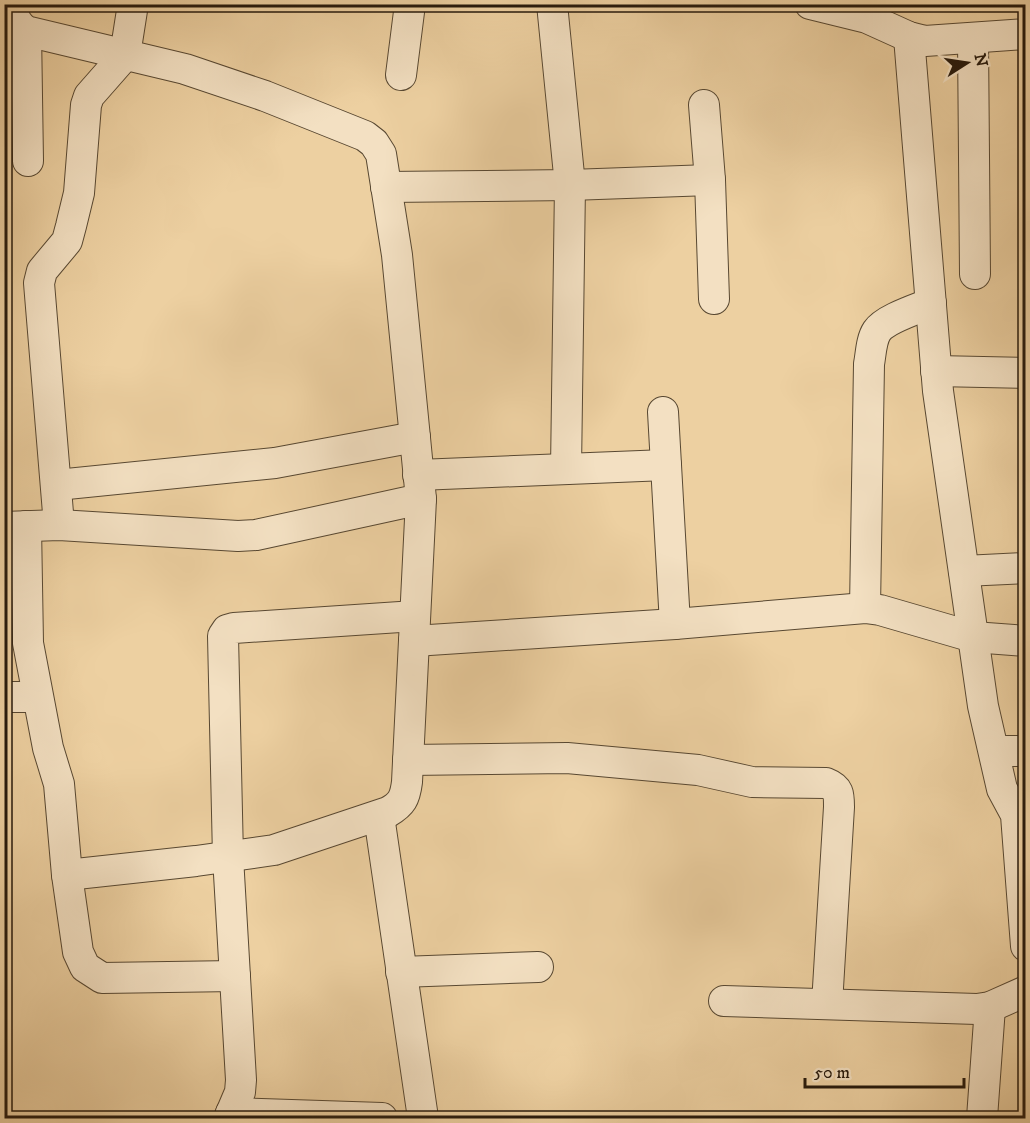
<svg xmlns="http://www.w3.org/2000/svg" width="1030" height="1123" font-family="'IM FELL DW Pica',serif">
  <style>
    .lines { fill: none; stroke-linecap: round; stroke-linejoin: round }
    .minor-casing { stroke: #584832; stroke-width: 32 }
    .minor { stroke: #f3e0c2; stroke-width: 30 }
  </style>
  <rect width="100%" height="100%" fill="#edd0a1"/>
  <filter id="stains"><feTurbulence type="fractalNoise" baseFrequency=".00333" numOctaves="4"/><feColorMatrix values="0 0 0 0 .2 0 0 0 0 .09 0 0 0 0 .02 0 0 0 .5 -.17"/></filter>
  <radialGradient id="worn" r=".72"><stop offset=".6" stop-color="#630" stop-opacity="0"/><stop offset="1" stop-color="#630" stop-opacity=".3"/></radialGradient>
  <g class="lines">
    <defs>
      <g id="minor">
        <path d="M12,4C13,17 16,24 26,31L185,69L265,96L365,136L374,143L381,154L397,255L421,499L407,782C405,798 402,804 388,812L274,850L196,861L67,875"/>
        <polyline points="552,4 570,185 566,469"/>
        <polyline points="810,4 867,18 909,37 925,41 1026,34"/>
        <polyline points="26,31 28,161"/>
        <polyline points="909,37 938,391 983,706 1002,789 1016,815 1026,946"/>
        <polyline points="973,39 975,274"/>
        <polyline points="401,75 410,4"/>
        <polyline points="704,105 710,180 714,299"/>
        <polyline points="386,187 570,185 710,180"/>
        <polyline points="936,371 1026,373"/>
        <polyline points="663,412 675,624"/>
        <polyline points="418,475 666,465"/>
        <polyline points="57,485 275,463 415,437"/>
        <polyline points="59,525 39,283 42,271 67,241 71,226 79,193 86,105 89,96 125,55 133,4"/>
        <polyline points="26,526 28,643 48,748 59,784 67,875 78,952 85,967 102,978 235,976"/>
        <polyline points="4,527 59,525 238,536 256,535 421,499"/>
        <polyline points="964,571 1026,568"/>
        <path d="M865,608L869,364C871,354 871,340 877,331C885,319 917,309 931,303"/>
        <polyline points="414,641 675,624 865,608 880,610 973,637 1026,641"/>
        <polyline points="4,697 37,697"/>
        <polyline points="994,751 1026,751"/>
        <path d="M408,760L567,758L698,770L752,782L826,783C839,788 839,794 839,807L827,1004"/>
        <polyline points="379,816 423,1118"/>
        <polyline points="401,972 538,967"/>
        <polyline points="724,1001 977,1009 990,1007 1026,991"/>
        <polyline points="231,1113 382,1118"/>
        <polyline points="229,1118 240,1092 241,1080 228,857 223,636 227,630 234,628 415,616"/>
        <polyline points="982,1118 990,1007"/>
      </g>
    </defs>
    <use href="#minor" class="minor-casing"/>
    <use href="#minor" class="minor"/>
  </g>
  <rect width="1030" height="1123" fill="none" stroke="#edd0a1" stroke-width="24"/>
  <rect x="6" y="6" width="1018" height="1111" fill="none" stroke="#271a0d" stroke-width="3"/>
  <rect x="12" y="12" width="1006" height="1099" fill="none" stroke="#271a0d" stroke-width="1.5"/>
  <g transform="translate(967 63) rotate(78)" stroke="#f3e0c2" stroke-width="4.5" paint-order="stroke">
  <path d="M0-4.5L10 22L0 15L-10 22Z" fill="#271a0d"/>
  <text y="-9" font-size="16" font-weight="bold" text-anchor="middle" fill="#271a0d">N</text>
  </g>
  <path d="M805 1078v9h159v-9" fill="none" stroke="#271a0d" stroke-width="3"/>
  <text x="814" y="1078" font-size="18" fill="#271a0d" stroke="#f3e0c2" stroke-width="4.5" paint-order="stroke">50 m</text>
  <rect width="100%" height="100%" filter="url(#stains)"/>
  <rect width="100%" height="100%" fill="url(#worn)"/>
</svg>
